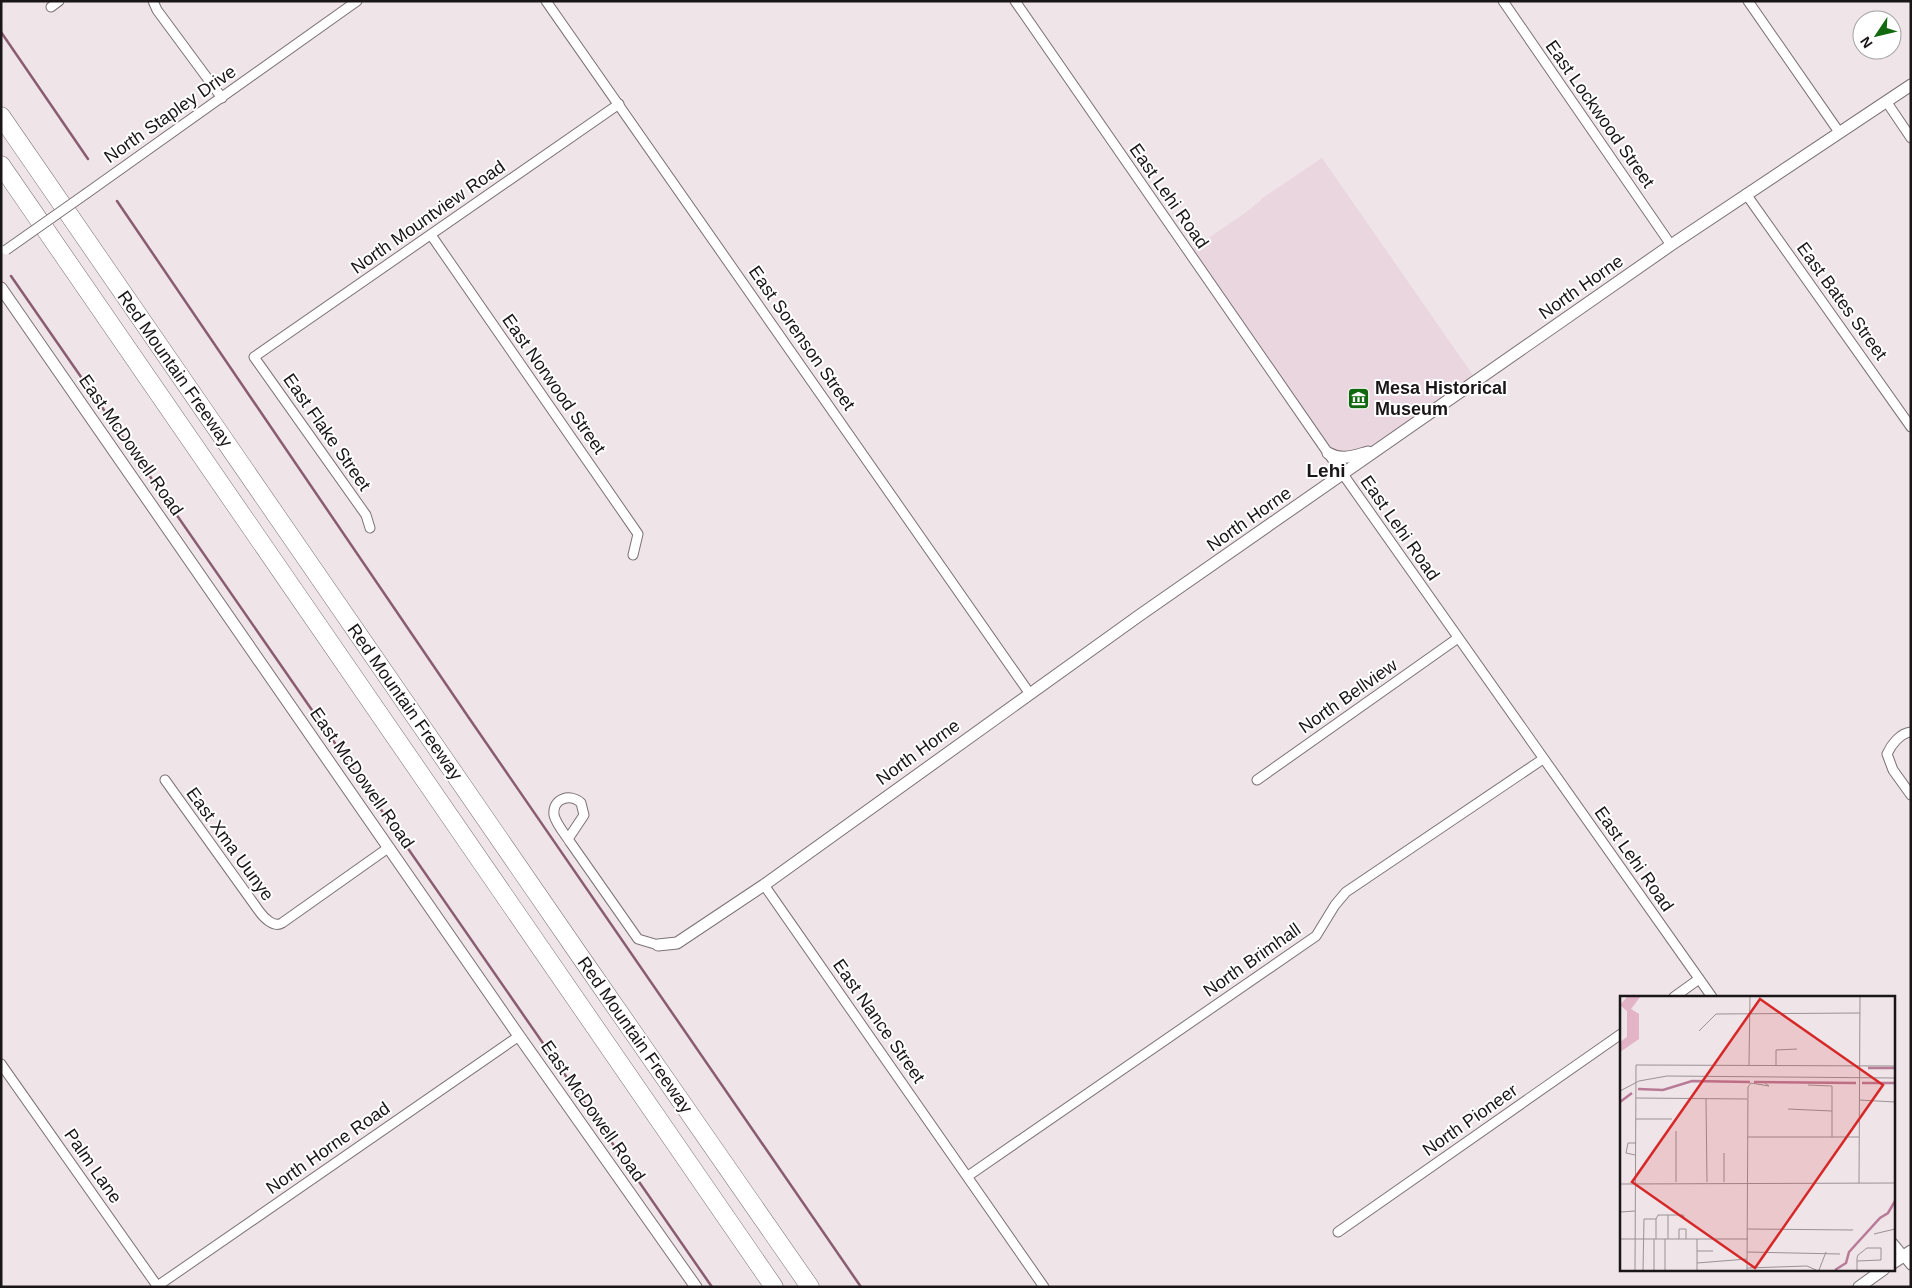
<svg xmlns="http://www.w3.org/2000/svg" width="1912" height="1288" font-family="Arial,sans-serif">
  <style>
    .built { fill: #ead6de }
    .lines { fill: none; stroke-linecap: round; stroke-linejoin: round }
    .stream { stroke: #895c6f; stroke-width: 2.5 }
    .minor-casing { stroke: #7c7276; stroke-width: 11 }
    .tertiary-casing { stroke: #7c7276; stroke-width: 13 }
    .motorway-casing { stroke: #7c7276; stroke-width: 19 }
    .minor { stroke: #fff; stroke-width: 9 }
    .tertiary { stroke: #fff; stroke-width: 11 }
    .motorway { stroke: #fff; stroke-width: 18 }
    .minor-bridge-casing { stroke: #7c7276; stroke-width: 11; stroke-linecap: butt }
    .minor-bridge { stroke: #fff; stroke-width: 9 }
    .labels { text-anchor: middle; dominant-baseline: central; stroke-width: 4; stroke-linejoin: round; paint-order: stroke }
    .street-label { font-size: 18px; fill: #1a1617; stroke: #fff }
    .poi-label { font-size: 18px; font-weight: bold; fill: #1a1617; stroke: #fff; text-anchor: start }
    .neighbourhood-label { font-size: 19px; font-weight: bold; fill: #1a1617; stroke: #fff }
    .inset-river { fill: none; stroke: #b97a95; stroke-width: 2.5 }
    .inset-road { fill: none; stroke: #9a9294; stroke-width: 1 }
    .view { fill: #d62828; fill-opacity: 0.15; stroke: #d62828; stroke-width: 2.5 }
    .inset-edge { fill: none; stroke: #1a1617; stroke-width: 2.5 }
  </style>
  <rect width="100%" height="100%" fill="#efe4e8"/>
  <polygon class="built" points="1322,158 1477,381 1343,474 1188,252 1245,213 1261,200 1261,199"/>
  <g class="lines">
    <g class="stream">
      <polyline points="1,32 88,159"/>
      <polyline points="117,201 469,718 861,1287"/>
      <polyline points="11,276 712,1287"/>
    </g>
    <defs>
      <g id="minor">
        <polyline points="153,1 157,10 222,98"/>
        <polyline points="546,1 1030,694"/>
        <polyline points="1015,1 1328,453 1712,997"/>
        <polyline points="1503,1 1671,245"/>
        <polyline points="1748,1 1839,132"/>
        <polyline points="51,7 59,1"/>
        <polyline points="1886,101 1911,138"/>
        <polyline points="87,193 357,1"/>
        <polyline points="1746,194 1911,427"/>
        <polyline points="431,235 638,534 633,555"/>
        <polyline points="370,528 366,515 254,357 619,104"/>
        <path d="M1911,732C1900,733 1891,745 1887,754L1893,770L1911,795"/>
        <path d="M165,780L259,911C264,918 274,928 282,923L388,848"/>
        <polyline points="1257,780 1458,638"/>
        <path d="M568,839L584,815L581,803C571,793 552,798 554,815C556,824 565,834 570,842L638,939L658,945"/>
        <polyline points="764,885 1044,1287"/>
        <polyline points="1674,997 1699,979"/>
        <polyline points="1,1064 158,1287"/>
        <polyline points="968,1176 1316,936 1335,905 1346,892 1543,759"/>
        <polyline points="1338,1232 1621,1034"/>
        <polyline points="1893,1243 1911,1265"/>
        <polyline points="156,1287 519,1036"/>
      </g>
      <g id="tertiary">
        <polyline points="1,288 519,1036 696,1287"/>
        <path d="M1328,453C1342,461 1353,456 1368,452"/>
        <polyline points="658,945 677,943 764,885 1140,615 1671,245 1911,85"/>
        <polyline points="1893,1263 1911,1251"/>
        <polyline points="1859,1287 1884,1269"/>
      </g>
      <g id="motorway">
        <polyline points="1,116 580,956 810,1287"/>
        <polyline points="1,165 774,1287"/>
      </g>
    </defs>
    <use href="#minor" class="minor-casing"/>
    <use href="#tertiary" class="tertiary-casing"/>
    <use href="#motorway" class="motorway-casing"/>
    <use href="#minor" class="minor"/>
    <use href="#tertiary" class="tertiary"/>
    <use href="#motorway" class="motorway"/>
    <defs>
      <polyline id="minor-bridge" points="6,250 87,193"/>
    </defs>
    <use href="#minor-bridge" class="minor-bridge-casing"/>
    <use href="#minor-bridge" class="minor-bridge"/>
  </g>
  <defs>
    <symbol id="museum-square" viewBox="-11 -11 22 22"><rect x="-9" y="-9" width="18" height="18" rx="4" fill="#12680e" stroke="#fff"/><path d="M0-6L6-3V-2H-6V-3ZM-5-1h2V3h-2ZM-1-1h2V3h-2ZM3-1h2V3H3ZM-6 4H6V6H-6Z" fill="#fff"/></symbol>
  </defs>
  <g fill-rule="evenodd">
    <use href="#museum-square" x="1346" y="386" width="25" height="25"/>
  </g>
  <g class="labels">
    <g class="street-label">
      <text transform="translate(170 114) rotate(-35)">North Stapley Drive</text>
      <text transform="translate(1600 114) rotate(55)">East Lockwood Street</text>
      <text transform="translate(1169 196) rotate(55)">East Lehi Road</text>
      <text transform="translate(428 217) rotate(-35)">North Mountview Road</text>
      <text transform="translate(1581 287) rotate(-35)">North Horne</text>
      <text transform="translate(1842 301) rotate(54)">East Bates Street</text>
      <text transform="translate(802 338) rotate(55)">East Sorenson Street</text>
      <text transform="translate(175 369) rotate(55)">Red Mountain Freeway</text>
      <text transform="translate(554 384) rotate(55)">East Norwood Street</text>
      <text transform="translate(327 432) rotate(55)">East Flake Street</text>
      <text transform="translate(131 445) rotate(55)">East McDowell Road</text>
      <text transform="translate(1249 519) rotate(-35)">North Horne</text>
      <text transform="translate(1400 528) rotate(55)">East Lehi Road</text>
      <text transform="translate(1348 696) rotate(-35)">North Bellview</text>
      <text transform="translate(405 702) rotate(55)">Red Mountain Freeway</text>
      <text transform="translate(918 752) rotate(-36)">North Horne</text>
      <text transform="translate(362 778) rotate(55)">East McDowell Road</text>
      <text transform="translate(230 844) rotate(54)">East Xma Uunye</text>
      <text transform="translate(1634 859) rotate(55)">East Lehi Road</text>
      <text transform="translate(1252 960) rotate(-35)">North Brimhall</text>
      <text transform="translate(879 1021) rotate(55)">East Nance Street</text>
      <text transform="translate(635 1035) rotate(55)">Red Mountain Freeway</text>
      <text transform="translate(593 1111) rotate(55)">East McDowell Road</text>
      <text transform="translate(1470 1120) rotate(-35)">North Pioneer</text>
      <text transform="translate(328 1148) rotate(-35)">North Horne Road</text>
      <text transform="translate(93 1166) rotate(55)">Palm Lane</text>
    </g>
    <g class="poi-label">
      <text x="1375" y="388">Mesa Historical<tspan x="1375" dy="21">Museum</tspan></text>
    </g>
    <g class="neighbourhood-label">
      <text x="1326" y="470">Lehi</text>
    </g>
  </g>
  <g transform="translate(1620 996)">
    <rect width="275" height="275" fill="#efe4e8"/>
    <path d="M7,1H20L11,13L19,18V43L0,56V46L7,41V15L0,9Z" fill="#e3b3c6"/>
    <path class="inset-river" d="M248,72H275M134,86L236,87M242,87H275M18,93L43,94L72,85L130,86M0,106L12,97M215,274L226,267L229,256L260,222L268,217L275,205"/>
    <path class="inset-road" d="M79,35L96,18L240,17M129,69L130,1M156,69V54L177,53M188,89L212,90V141M0,95L19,85L47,80L275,82M16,102L127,103M86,103L87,186M239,104L275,106M168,113L212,115M16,123H52M56,135V186M128,141H239M104,157V186M15,159L6,157L8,147H16M239,187L240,1M0,188L275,187M0,216L15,215M48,219V243M36,223V243M128,233L233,234M254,238L275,233M0,243H128M59,243V233H66V243M77,255H93M127,256L220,258M237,265L261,264V252H247L238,259L237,262V274M77,267L127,263M127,272L187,270L196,274M15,274L16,69L275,70M23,274L24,223H36L38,219H63L65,224M34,274V243M45,274V243M77,274V243M127,274L128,91L131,87L149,90L145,87M199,274L206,256"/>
    <path class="view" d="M140,3L263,89L135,272L12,186Z"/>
    <rect width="275" height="275" class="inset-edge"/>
  </g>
  <rect width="1912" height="1288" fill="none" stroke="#1a1617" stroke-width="5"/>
  <g transform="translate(1877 35) rotate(235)"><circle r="24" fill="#ffffff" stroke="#a3a2a2"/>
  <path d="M0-4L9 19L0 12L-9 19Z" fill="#12680e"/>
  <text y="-8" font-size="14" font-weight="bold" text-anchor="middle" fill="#1a1617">N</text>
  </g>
</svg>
